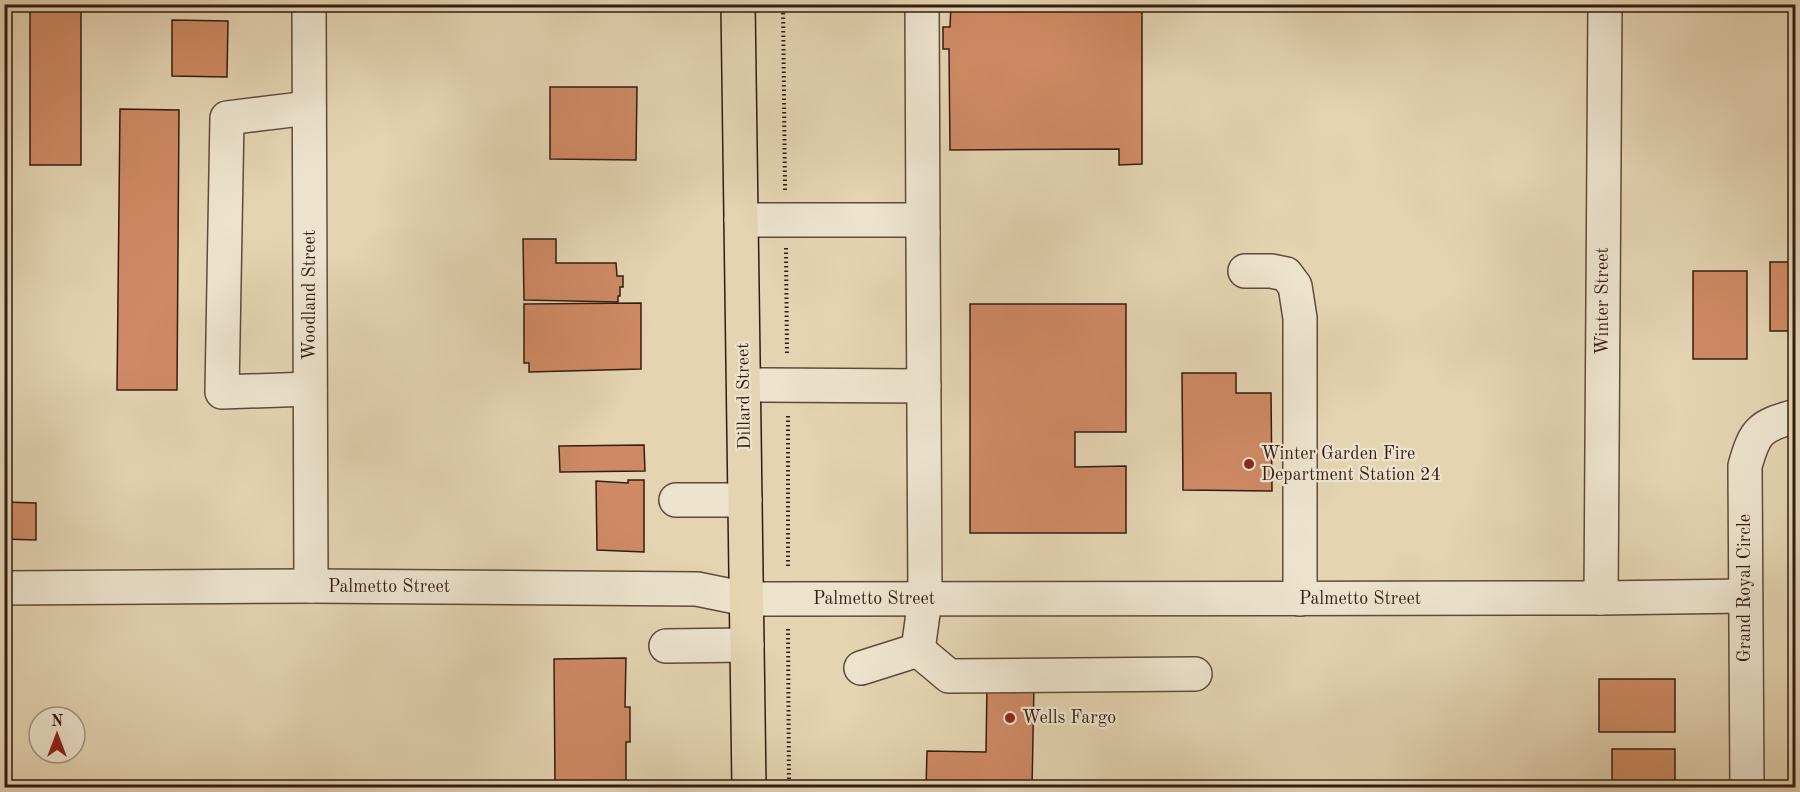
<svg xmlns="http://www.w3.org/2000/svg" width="1800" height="792" font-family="'Old Standard TT',serif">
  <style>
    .building { fill: #ce8a64; stroke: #331c14; stroke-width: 1.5 }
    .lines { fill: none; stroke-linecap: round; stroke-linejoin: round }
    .minor-casing { stroke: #5f4a3c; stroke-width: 36 }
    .major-casing { stroke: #331c14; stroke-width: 36 }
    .path { stroke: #331c14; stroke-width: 4; stroke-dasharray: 1.5 3; stroke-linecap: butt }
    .minor { stroke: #ede3cd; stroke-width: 33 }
    .major { stroke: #e4d4b2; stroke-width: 33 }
    .poi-dot { fill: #8f2418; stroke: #ede3cd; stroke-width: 2 }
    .labels { text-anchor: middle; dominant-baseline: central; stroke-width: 4.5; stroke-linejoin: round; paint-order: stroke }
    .street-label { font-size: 18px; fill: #331c14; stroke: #ede3cd }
    .poi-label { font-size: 18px; fill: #331c14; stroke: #ede3cd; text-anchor: start }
  </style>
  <rect width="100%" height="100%" fill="#e4d4b2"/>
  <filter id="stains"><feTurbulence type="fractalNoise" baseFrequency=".00333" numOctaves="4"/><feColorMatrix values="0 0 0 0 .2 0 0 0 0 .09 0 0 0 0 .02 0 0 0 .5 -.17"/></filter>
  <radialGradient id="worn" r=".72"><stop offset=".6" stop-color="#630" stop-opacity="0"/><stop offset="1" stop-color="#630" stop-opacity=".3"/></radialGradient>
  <g class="building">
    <polygon points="951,4 1142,4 1142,164 1119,165 1119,149 950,150 949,49 943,49 943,27 950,27"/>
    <rect x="30" y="8" width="51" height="157"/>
    <polygon points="172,20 228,21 227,77 172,76"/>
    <polygon points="550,87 637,87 636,160 550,159"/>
    <polygon points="120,109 179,110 177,390 117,390"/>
    <polygon points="523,239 556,239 556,263 616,263 617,276 623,276 623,287 620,287 620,296 618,296 618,302 524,300"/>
    <polygon points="1770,262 1796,262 1796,350 1789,350 1789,331 1770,331"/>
    <rect x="1693" y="271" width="54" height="88"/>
    <polygon points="641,303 641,369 529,372 529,363 524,363 524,304"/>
    <polygon points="970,304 1126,304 1126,432 1075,432 1075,467 1126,466 1126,533 970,533"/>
    <polygon points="1182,373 1236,373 1236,393 1271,393 1272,491 1183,490"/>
    <polygon points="644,445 645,471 560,472 559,446"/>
    <polygon points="628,480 644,480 644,552 597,550 596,481 628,483"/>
    <rect x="1791" y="500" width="5" height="70"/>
    <polygon points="4,502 36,503 36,540 4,539"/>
    <polygon points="626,658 625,707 630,707 630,742 626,742 626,784 555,783 554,659"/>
    <rect x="1599" y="679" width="76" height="53"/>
    <polygon points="987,684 1034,685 1032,788 926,788 927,751 986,752"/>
    <rect x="1612" y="749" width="63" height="39"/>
  </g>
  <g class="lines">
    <defs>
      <g id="minor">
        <polyline points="309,4 311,586"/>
        <polyline points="922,4 923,234"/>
        <polyline points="309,108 227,118 222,392 310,389"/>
        <polyline points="741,220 912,220 919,224 923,234 925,599 918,650 861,668"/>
        <polyline points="1245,271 1271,271 1286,274 1295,286 1300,318 1300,599"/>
        <polyline points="744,385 924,386"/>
        <polyline points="676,500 745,500"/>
        <polyline points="4,588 311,586 697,589 746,599 1601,598 1745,596"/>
        <polyline points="1601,598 1605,4"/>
        <polyline points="666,646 747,645"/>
        <polyline points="918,650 949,676 1195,674"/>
        <path d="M1747,788L1745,466C1755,430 1760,426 1796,416"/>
      </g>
      <polyline id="major" points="738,4 749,788"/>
    </defs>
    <use href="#minor" class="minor-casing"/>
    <use href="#major" class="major-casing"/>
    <g class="path">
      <polyline points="783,4 785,190"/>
      <polyline points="786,248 787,355"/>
      <polyline points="788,416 788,568"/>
      <polyline points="788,629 789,788"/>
    </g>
    <use href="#minor" class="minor"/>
    <use href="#major" class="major"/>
  </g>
  <g class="poi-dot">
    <circle cx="1249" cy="464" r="6"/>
    <circle cx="1010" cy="718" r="6"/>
  </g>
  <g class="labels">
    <g class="street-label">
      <text transform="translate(310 295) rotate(-90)">Woodland Street</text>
      <text transform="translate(1603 301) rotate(-90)">Winter Street</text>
      <text transform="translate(744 396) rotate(-91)">Dillard Street</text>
      <text x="389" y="587">Palmetto Street</text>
      <text transform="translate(1745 588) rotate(-90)">Grand Royal Circle</text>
      <text x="874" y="599">Palmetto Street</text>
      <text x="1360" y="599">Palmetto Street</text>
    </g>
    <g class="poi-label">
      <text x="1261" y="454">Winter Garden Fire<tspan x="1261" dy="21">Department Station 24</tspan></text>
      <text x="1022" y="718">Wells Fargo</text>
    </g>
  </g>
  <rect width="1800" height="792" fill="none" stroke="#e4d4b2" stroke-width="24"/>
  <rect x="6" y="6" width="1788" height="780" fill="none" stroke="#331c14" stroke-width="3"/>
  <rect x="12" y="12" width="1776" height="768" fill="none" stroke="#331c14" stroke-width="1.5"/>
  <g transform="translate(57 735)"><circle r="28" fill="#ede3cd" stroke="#a39383" stroke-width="1.5"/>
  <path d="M0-4.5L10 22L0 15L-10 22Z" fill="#8f2418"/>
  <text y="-9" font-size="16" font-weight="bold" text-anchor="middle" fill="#331c14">N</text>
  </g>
  <rect width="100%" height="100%" filter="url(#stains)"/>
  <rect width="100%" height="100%" fill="url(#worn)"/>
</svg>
